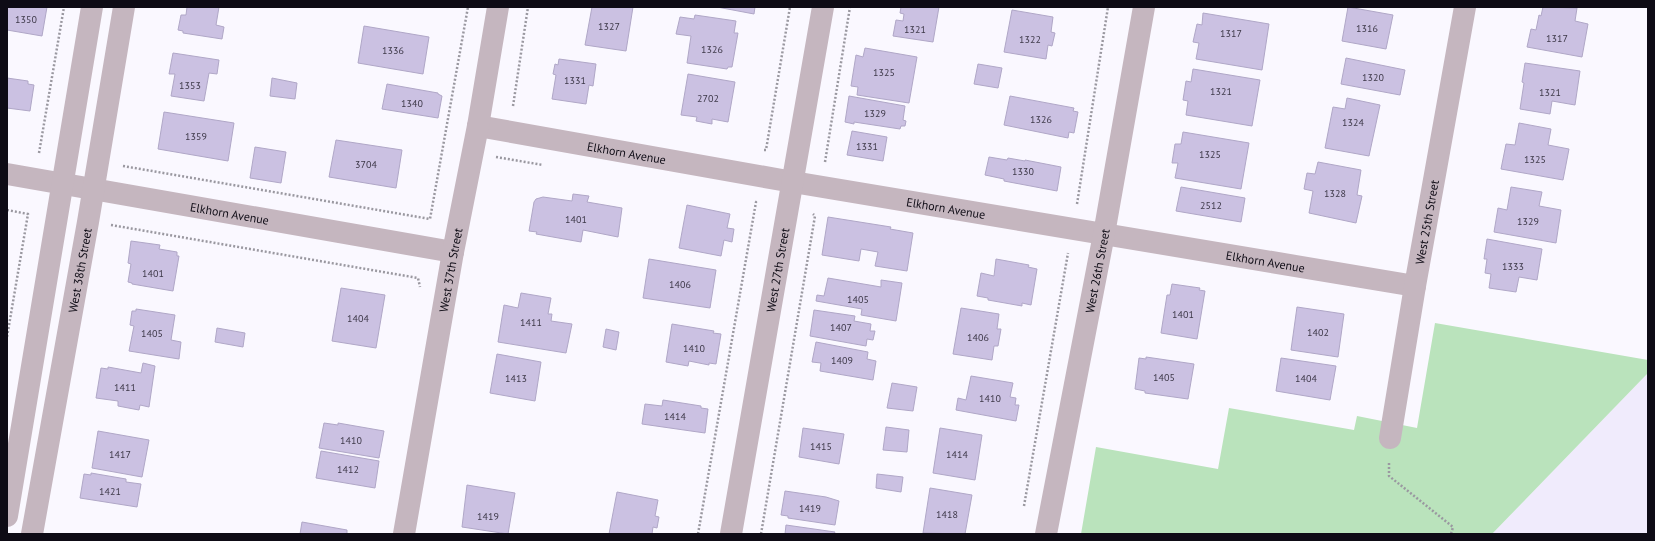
<svg xmlns="http://www.w3.org/2000/svg" width="1655" height="541" font-family="'PT Sans',sans-serif">
  <style>
    .built { fill: #f0ebfc }
    .green { fill: #bae3bc }
    .building { fill: #cbc1e2; stroke: #b0a7c7 }
    .lines { fill: none; stroke-linecap: round; stroke-linejoin: round }
    .path { stroke: #9a98a0; stroke-width: 2.5; stroke-dasharray: 2 2; stroke-linecap: butt }
    .minor { stroke: #c5b6bf; stroke-width: 22 }
    .tertiary { stroke: #c5b6bf; stroke-width: 22 }
    .labels { text-anchor: middle; dominant-baseline: central; stroke-width: 3.5; stroke-linejoin: round; paint-order: stroke }
    .number-label { font-size: 10px; fill: #3d3848 }
    .street-label { font-size: 12px; fill: #0e0b15; stroke: #faf8ff }
  </style>
  <rect width="100%" height="100%" fill="#faf8ff"/>
  <polygon class="built" points="1648,373 1648,534 1492,534"/>
  <polygon class="green" points="1435,323 1648,360 1648,373 1492,534 1081,534 1096,447 1218,469 1229,408 1354,430 1357,416 1417,428"/>
  <g class="building">
    <polygon points="7,7 47,7 42,36 7,30"/>
    <polygon points="187,7 219,7 216,25 224,27 222,39 183,33 183,31 178,30 181,15 186,15"/>
    <polygon points="592,7 633,7 626,51 585,45"/>
    <polygon points="717,7 755,7 754,14"/>
    <polygon points="901,7 939,7 933,42 893,36 896,20 903,21 904,14 900,13"/>
    <polygon points="1348,7 1393,15 1386,49 1342,41"/>
    <polygon points="1543,7 1577,8 1575,21 1588,24 1582,57 1527,47 1531,29 1536,30 1539,15 1541,16"/>
    <polygon points="1012,10 1053,17 1051,32 1055,33 1052,46 1048,45 1046,59 1004,52"/>
    <polygon points="1203,13 1269,24 1262,70 1196,59 1199,43 1193,42 1197,24 1202,25"/>
    <polygon points="695,15 736,21 734,33 738,33 732,67 728,67 727,69 687,63 691,36 676,34 680,17 694,19"/>
    <polygon points="364,26 429,37 423,74 358,63"/>
    <polygon points="865,48 917,57 909,103 857,95 858,87 851,86 856,55 863,57"/>
    <polygon points="173,53 219,60 217,74 209,73 204,101 171,96 175,74 169,74"/>
    <polygon points="1346,58 1405,70 1400,95 1341,84"/>
    <polygon points="559,59 596,64 593,86 589,85 586,104 552,99 556,75 553,74 555,64 558,65"/>
    <polygon points="1525,63 1580,71 1575,105 1552,101 1550,114 1520,109 1524,83 1522,82"/>
    <polygon points="978,64 1002,68 998,88 974,84"/>
    <polygon points="1193,69 1260,80 1252,126 1186,115 1188,101 1183,100 1186,81 1191,82"/>
    <polygon points="688,74 735,82 728,122 712,119 712,124 696,121 697,117 681,115"/>
    <polygon points="7,78 28,81 28,84 34,85 30,111 7,108"/>
    <polygon points="272,78 297,83 295,99 270,96"/>
    <polygon points="387,84 438,93 438,94 442,96 438,118 382,109"/>
    <polygon points="849,96 905,106 903,120 906,121 905,126 901,126 900,129 854,122 854,124 845,122"/>
    <polygon points="1010,96 1074,108 1073,111 1078,112 1074,133 1069,132 1068,138 1004,125"/>
    <polygon points="1347,98 1380,105 1369,156 1325,148 1333,107 1345,109"/>
    <polygon points="164,112 234,123 228,161 158,149"/>
    <polygon points="1519,123 1551,129 1548,145 1569,149 1563,180 1501,169 1506,144 1515,145"/>
    <polygon points="852,131 887,137 883,161 847,155"/>
    <polygon points="1183,132 1249,143 1241,189 1175,178 1178,163 1172,163 1175,144 1181,144"/>
    <polygon points="336,140 402,150 396,188 329,177"/>
    <polygon points="255,147 286,152 281,183 250,178"/>
    <polygon points="989,157 1007,160 1008,158 1025,161 1025,160 1061,167 1057,191 1004,181 1004,179 985,175"/>
    <polygon points="1318,162 1361,170 1357,195 1362,196 1356,223 1309,213 1313,191 1304,189 1307,173 1315,174"/>
    <polygon points="1181,187 1245,198 1241,222 1176,211"/>
    <polygon points="1511,187 1542,192 1539,206 1561,210 1556,243 1494,232 1498,208 1507,210"/>
    <polygon points="573,194 589,196 587,202 622,208 618,237 583,230 581,242 536,234 537,232 529,231 534,202 536,199 543,197 572,201"/>
    <polygon points="687,205 730,214 727,228 734,229 732,242 724,240 721,256 679,248"/>
    <polygon points="828,217 891,227 890,229 913,233 907,271 875,266 878,252 861,249 859,261 822,255"/>
    <polygon points="1487,239 1542,249 1537,280 1519,277 1516,292 1489,288 1491,274 1485,273 1487,259 1484,259"/>
    <polygon points="131,241 160,245 159,249 177,252 177,256 179,256 173,291 132,284 132,283 128,282 131,264 128,263"/>
    <polygon points="649,259 716,270 710,308 643,298"/>
    <polygon points="996,259 1029,265 1028,267 1037,269 1031,305 1022,303 1022,306 988,300 988,298 977,296 981,273 994,276"/>
    <polygon points="828,278 881,287 881,280 902,283 896,321 861,315 862,309 816,301 817,295 824,296"/>
    <polygon points="1172,284 1200,288 1199,290 1205,291 1197,339 1161,333 1167,295 1170,295"/>
    <polygon points="341,288 385,295 376,348 332,341"/>
    <polygon points="521,293 551,298 548,314 552,314 551,321 572,324 566,353 498,342 504,305 518,308"/>
    <polygon points="1297,307 1344,314 1338,357 1291,350"/>
    <polygon points="961,308 999,314 997,329 1001,329 998,346 994,346 992,360 953,354"/>
    <polygon points="136,309 175,315 171,340 181,342 179,359 129,351 134,326 130,325 132,311 136,311"/>
    <polygon points="814,310 855,316 854,321 871,324 870,331 875,331 873,340 867,339 866,346 810,336"/>
    <polygon points="672,324 714,331 713,333 721,334 716,364 709,363 709,365 689,361 688,366 666,362"/>
    <polygon points="217,328 245,333 243,347 215,342"/>
    <polygon points="606,329 619,332 616,350 603,347"/>
    <polygon points="816,342 868,352 867,359 876,361 873,380 820,371 821,363 812,362"/>
    <polygon points="497,354 541,362 535,401 490,393"/>
    <polygon points="1146,357 1194,364 1188,399 1145,393 1145,391 1135,389 1139,358 1146,359"/>
    <polygon points="1281,358 1336,366 1330,400 1276,391"/>
    <polygon points="143,363 155,366 149,407 140,405 139,410 118,406 118,401 96,398 101,368 108,369 108,367 141,373"/>
    <polygon points="971,376 1013,383 1010,397 1016,398 1015,405 1019,405 1016,421 956,410 958,398 966,400"/>
    <polygon points="892,383 917,387 913,411 887,408"/>
    <polygon points="663,400 701,406 701,408 708,409 705,433 642,424 645,404 662,406"/>
    <polygon points="324,423 338,425 338,423 384,431 379,458 319,448"/>
    <polygon points="886,427 909,430 907,452 883,450"/>
    <polygon points="803,428 844,434 839,464 799,457"/>
    <polygon points="940,428 982,435 975,480 933,473"/>
    <polygon points="98,431 149,440 142,477 92,468"/>
    <polygon points="321,451 379,461 375,488 316,478"/>
    <polygon points="91,473 126,479 126,482 141,484 137,507 80,498 84,474 91,475"/>
    <polygon points="877,474 903,477 901,492 876,488"/>
    <polygon points="467,485 515,493 508,534 462,527"/>
    <polygon points="930,488 972,495 965,534 923,533"/>
    <polygon points="785,491 826,497 839,501 835,525 788,518 788,516 781,515"/>
    <polygon points="617,492 658,500 655,516 659,517 657,528 653,527 652,534 609,534"/>
    <polygon points="302,522 347,530 347,534 300,534"/>
    <polygon points="786,525 835,532 834,534 785,534"/>
  </g>
  <g class="lines">
    <g class="path">
      <polyline points="513,106 528,7"/>
      <polyline points="764,150 766,150 790,7"/>
      <polyline points="39,153 64,7"/>
      <polyline points="496,157 543,165"/>
      <polyline points="825,162 850,7"/>
      <polyline points="123,166 430,219 468,7"/>
      <polyline points="1077,204 1108,7"/>
      <polyline points="7,210 28,214 7,337"/>
      <polyline points="111,225 418,278 420,287"/>
      <polyline points="1389,463 1389,476 1453,527 1451,534"/>
      <polyline points="1024,506 1068,253"/>
      <polyline points="698,534 756,202 754,201"/>
      <polyline points="761,534 815,216 813,214"/>
    </g>
    <g class="minor">
      <path id="s1" d="M478,126L793,182L1415,286"/>
      <path id="s2" d="M7,174L453,252"/>
      <path id="s3" d="M1390,438L1415,286L1465,7"/>
      <path id="s4" d="M404,534L453,252L478,126L498,7"/>
      <path id="s5" d="M731,534L823,7"/>
      <path id="s6" d="M1046,534L1104,234L1144,7"/>
    </g>
    <g class="tertiary">
      <polyline points="7,516 92,7"/>
      <path id="s7" d="M32,534L88,222L124,7"/>
    </g>
  </g>
  <g class="labels">
    <g class="number-label">
      <text x="26" y="19">1350</text>
      <text x="609" y="26">1327</text>
      <text x="1367" y="28">1316</text>
      <text x="915" y="29">1321</text>
      <text x="1231" y="33">1317</text>
      <text x="1557" y="38">1317</text>
      <text x="1030" y="39">1322</text>
      <text x="712" y="49">1326</text>
      <text x="393" y="50">1336</text>
      <text x="884" y="72">1325</text>
      <text x="1373" y="77">1320</text>
      <text x="575" y="80">1331</text>
      <text x="190" y="85">1353</text>
      <text x="1221" y="91">1321</text>
      <text x="1550" y="92">1321</text>
      <text x="708" y="98">2702</text>
      <text x="412" y="103">1340</text>
      <text x="875" y="113">1329</text>
      <text x="1041" y="119">1326</text>
      <text x="1353" y="122">1324</text>
      <text x="196" y="136">1359</text>
      <text x="867" y="146">1331</text>
      <text x="1210" y="154">1325</text>
      <text x="1535" y="159">1325</text>
      <text x="366" y="164">3704</text>
      <text x="1023" y="171">1330</text>
      <text x="1335" y="193">1328</text>
      <text x="1211" y="205">2512</text>
      <text x="576" y="219">1401</text>
      <text x="1528" y="221">1329</text>
      <text x="1513" y="266">1333</text>
      <text x="153" y="273">1401</text>
      <text x="680" y="284">1406</text>
      <text x="858" y="299">1405</text>
      <text x="1183" y="314">1401</text>
      <text x="358" y="318">1404</text>
      <text x="531" y="322">1411</text>
      <text x="841" y="327">1407</text>
      <text x="1318" y="332">1402</text>
      <text x="152" y="333">1405</text>
      <text x="978" y="337">1406</text>
      <text x="694" y="348">1410</text>
      <text x="842" y="360">1409</text>
      <text x="1164" y="377">1405</text>
      <text x="516" y="378">1413</text>
      <text x="1306" y="378">1404</text>
      <text x="125" y="387">1411</text>
      <text x="990" y="398">1410</text>
      <text x="675" y="416">1414</text>
      <text x="351" y="440">1410</text>
      <text x="821" y="446">1415</text>
      <text x="120" y="454">1417</text>
      <text x="957" y="454">1414</text>
      <text x="348" y="469">1412</text>
      <text x="110" y="491">1421</text>
      <text x="810" y="508">1419</text>
      <text x="947" y="514">1418</text>
      <text x="488" y="516">1419</text>
    </g>
    <g class="street-label">
      <text stroke="none"><textPath href="#s1" startOffset="151">Elkhorn Avenue</textPath></text>
      <text stroke="none"><textPath href="#s1" startOffset="475">Elkhorn Avenue</textPath></text>
      <text stroke="none"><textPath href="#s2" startOffset="226">Elkhorn Avenue</textPath></text>
      <text stroke="none"><textPath href="#s3" startOffset="219">West 25th Street</textPath></text>
      <text stroke="none"><textPath href="#s1" startOffset="799">Elkhorn Avenue</textPath></text>
      <text stroke="none"><textPath href="#s4" startOffset="268">West 37th Street</textPath></text>
      <text stroke="none"><textPath href="#s7" startOffset="268">West 38th Street</textPath></text>
      <text stroke="none"><textPath href="#s5" startOffset="268">West 27th Street</textPath></text>
      <text stroke="none"><textPath href="#s6" startOffset="268">West 26th Street</textPath></text>
    </g>
  </g>
  <rect width="1655" height="541" fill="none" stroke="#0e0b15" stroke-width="16"/>
</svg>
